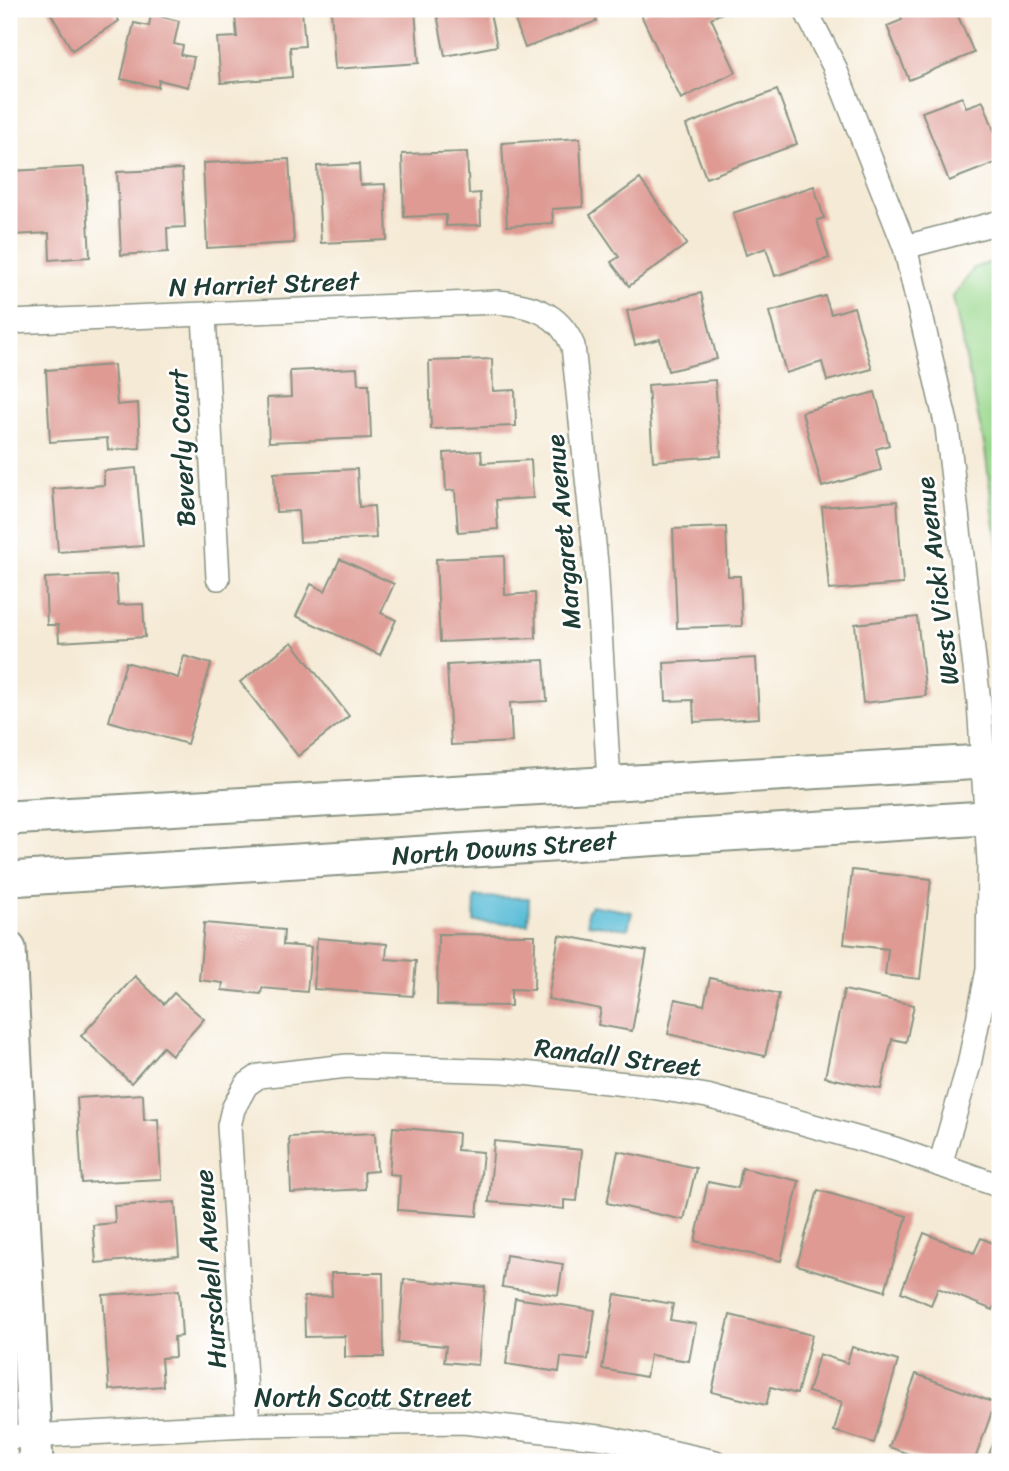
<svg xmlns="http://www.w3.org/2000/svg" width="1009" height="1471" font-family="Sriracha,sans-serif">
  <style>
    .green { fill: #99d78c; stroke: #5c8a60; stroke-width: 2 }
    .water { fill: #56bbd5; stroke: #3a7c84; stroke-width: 2 }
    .building { fill: #de9a93 }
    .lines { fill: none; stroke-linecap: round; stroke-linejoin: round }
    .street-casing { stroke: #8a9484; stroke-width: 26 }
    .secondary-casing { stroke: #8a9484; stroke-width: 37 }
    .street { stroke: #fff; stroke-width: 23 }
    .secondary { stroke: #fff; stroke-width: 33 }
    .labels { text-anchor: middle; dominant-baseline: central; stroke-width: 5; stroke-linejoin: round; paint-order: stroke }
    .street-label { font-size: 26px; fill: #1f3d34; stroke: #fff }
  </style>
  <rect width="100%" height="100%" fill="#fff"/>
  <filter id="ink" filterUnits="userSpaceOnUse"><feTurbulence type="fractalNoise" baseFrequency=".0143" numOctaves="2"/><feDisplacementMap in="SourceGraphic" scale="14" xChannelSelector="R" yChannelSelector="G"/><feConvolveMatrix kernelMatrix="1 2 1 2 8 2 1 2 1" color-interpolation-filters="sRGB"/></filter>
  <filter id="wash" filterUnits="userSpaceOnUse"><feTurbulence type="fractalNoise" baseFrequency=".00686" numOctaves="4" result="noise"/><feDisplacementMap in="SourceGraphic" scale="28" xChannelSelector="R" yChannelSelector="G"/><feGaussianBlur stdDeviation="1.57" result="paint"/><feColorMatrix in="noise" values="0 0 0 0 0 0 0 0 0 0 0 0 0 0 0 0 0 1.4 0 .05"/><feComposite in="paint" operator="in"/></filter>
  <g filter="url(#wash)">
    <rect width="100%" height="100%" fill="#f5ead5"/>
    <polygon class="green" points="1000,259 1000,566 985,449 953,297 974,268"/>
    <g class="water">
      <polygon points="475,897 529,898 528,924 474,922"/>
      <polygon points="591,905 632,912 628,929 588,924 587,913"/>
    </g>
    <g id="blocks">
      <g class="building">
        <polygon points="48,9 112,9 119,21 72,50"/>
        <polygon points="331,9 415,9 419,63 335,69"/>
        <polygon points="436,9 489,9 497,46 445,56"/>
        <polygon points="511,9 592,9 597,21 525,48"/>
        <polygon points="653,9 731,9 711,18 736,72 681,99 641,15"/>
        <polygon points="898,9 955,9 974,53 909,80 887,26 902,20"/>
        <polygon points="302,10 305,46 290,47 292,77 221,83 217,38 237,37 235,15"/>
        <polygon points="151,14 179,21 174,44 183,46 181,55 194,57 188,87 159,80 158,87 121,79 134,23 149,26"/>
        <polygon points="777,90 797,144 706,178 686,125"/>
        <polygon points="962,97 966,107 983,101 1000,146 1000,161 949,181 922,112"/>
        <polygon points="580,138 583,207 552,209 553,223 507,226 502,143"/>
        <polygon points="467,152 469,194 480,193 481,225 446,226 446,215 404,217 402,154"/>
        <polygon points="289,159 294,243 207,248 203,163"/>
        <polygon points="359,164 360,185 385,184 387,240 321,243 317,166"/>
        <polygon points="85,167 90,257 50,260 49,233 14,235 11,171"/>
        <polygon points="182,169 185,227 167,228 168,252 121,255 117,172"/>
        <polygon points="640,179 687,244 629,286 611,262 619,257 590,215"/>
        <polygon points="814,186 824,218 817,220 829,258 775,276 766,248 746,255 733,213"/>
        <polygon points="701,293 717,359 668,371 660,339 635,345 627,311"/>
        <polygon points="825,296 831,314 854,307 872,369 827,381 822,362 786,373 769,312"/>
        <polygon points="492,359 493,391 515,390 516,426 431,429 429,361"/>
        <polygon points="114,365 117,405 138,403 140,448 108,450 107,438 50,442 46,370"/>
        <polygon points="357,368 358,384 369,384 371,438 269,442 267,398 291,397 290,371"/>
        <polygon points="715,380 721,456 653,461 648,385"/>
        <polygon points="875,392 889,445 876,449 881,470 822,487 802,412"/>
        <polygon points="481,451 482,463 531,460 533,498 496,500 498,529 458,532 455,490 446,491 444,453"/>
        <polygon points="136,468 143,546 58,552 53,489 104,485 104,471"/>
        <polygon points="357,469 359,507 374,506 376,538 300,542 298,511 276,512 274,473"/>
        <polygon points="897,501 903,584 829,590 822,507"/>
        <polygon points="726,527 728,576 740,576 742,626 677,628 673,529"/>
        <polygon points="504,556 505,595 535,593 536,638 440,642 436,559"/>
        <polygon points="340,559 394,584 381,613 396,620 380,655 296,616 311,584 325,591"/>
        <polygon points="116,575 118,605 143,604 145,637 59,642 58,625 47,625 45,578"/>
        <polygon points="917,617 926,696 863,703 855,624"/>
        <polygon points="292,642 349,716 298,756 240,682"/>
        <polygon points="184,656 211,664 187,744 109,721 126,662 178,678"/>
        <polygon points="756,658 759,718 694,722 693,700 666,701 664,663"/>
        <polygon points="544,660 547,701 510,703 512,742 451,745 447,665"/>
        <polygon points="852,870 931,879 920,979 885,975 888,949 844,944"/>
        <polygon points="204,923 284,930 283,945 311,947 307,992 262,988 261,994 222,990 223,983 199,980"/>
        <polygon points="438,934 535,935 534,990 511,989 511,1006 437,1005"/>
        <polygon points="559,935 647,951 632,1031 598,1025 601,1009 548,999"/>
        <polygon points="317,938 387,944 386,959 416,961 413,996 314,989"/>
        <polygon points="135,976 164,1004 174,993 204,1019 172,1055 163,1047 131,1083 81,1036"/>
        <polygon points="710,978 779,994 765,1056 668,1034 675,999 704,1005"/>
        <polygon points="844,990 914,1005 906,1042 892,1039 881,1089 825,1077"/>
        <polygon points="143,1094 144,1120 158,1119 161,1179 82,1183 77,1098"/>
        <polygon points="393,1127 458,1133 457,1150 483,1152 477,1216 398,1210 400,1175 389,1174"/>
        <polygon points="375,1133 377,1171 364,1172 365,1189 291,1193 289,1137"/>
        <polygon points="494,1141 582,1150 577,1201 564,1200 564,1209 489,1202"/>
        <polygon points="618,1151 696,1168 684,1220 607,1203"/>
        <polygon points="742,1168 799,1181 781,1261 695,1241 708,1182 738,1188"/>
        <polygon points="818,1190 907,1216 885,1291 797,1265"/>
        <polygon points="175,1202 179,1256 96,1263 93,1225 115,1223 114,1206"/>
        <polygon points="924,1233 974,1253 981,1238 1000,1246 1000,1293 993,1310 938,1288 931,1305 901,1292"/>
        <polygon points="506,1255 563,1264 558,1295 502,1287"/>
        <polygon points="331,1273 383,1273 384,1357 345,1357 345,1336 305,1337 304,1297 332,1296"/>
        <polygon points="404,1279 485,1287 478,1365 444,1362 446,1346 398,1342"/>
        <polygon points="179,1290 182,1336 174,1337 175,1357 161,1358 163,1386 109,1390 103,1295"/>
        <polygon points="615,1294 673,1304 670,1320 696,1324 689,1361 650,1355 646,1377 602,1369"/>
        <polygon points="515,1298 595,1310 588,1360 561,1357 559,1372 506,1364"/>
        <polygon points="730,1315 812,1335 797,1394 771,1387 766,1405 712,1392"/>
        <polygon points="852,1347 898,1361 874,1443 834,1431 842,1402 808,1392 819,1354 847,1363"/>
        <polygon points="916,1374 995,1403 974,1462 931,1462 889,1447"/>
        <polygon points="1000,1426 1000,1462 986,1462"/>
      </g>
    </g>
  </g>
  <g filter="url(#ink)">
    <use href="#blocks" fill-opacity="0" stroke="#8a9484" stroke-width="2"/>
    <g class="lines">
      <defs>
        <g id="street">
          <polyline points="805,9 834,66 905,247 947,427 979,702 989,861 988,970 969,1065 940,1165"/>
          <polyline points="905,247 1000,222"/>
          <polyline points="204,315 218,578"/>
          <path d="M9,322L497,302C531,305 559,312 573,346L596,563L609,782"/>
          <polyline points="248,1425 229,1126 233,1109 246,1085 259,1076 347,1066 504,1071 645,1086 707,1096 895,1149 1000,1186"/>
          <polyline points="9,1437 248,1425 463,1422 607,1438 715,1462"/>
        </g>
        <g id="secondary">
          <polyline points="9,818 1000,761"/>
          <polyline points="9,879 1000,817"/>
          <polyline points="9,949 36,1462"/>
        </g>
      </defs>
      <use href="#street" class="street-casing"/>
      <use href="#secondary" class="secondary-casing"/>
      <use href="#street" class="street"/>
      <use href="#secondary" class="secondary"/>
    </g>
  </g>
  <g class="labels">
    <g class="street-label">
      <text transform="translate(264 284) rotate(-2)">N Harriet Street</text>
      <text transform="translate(182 448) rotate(-93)">Beverly Court</text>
      <text transform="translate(563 532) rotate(-95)">Margaret Avenue</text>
      <text transform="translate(937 581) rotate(-97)">West Vicki Avenue</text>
      <text transform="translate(504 848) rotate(-4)">North Downs Street</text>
      <text transform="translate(618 1057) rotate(7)">Randall Street</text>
      <text transform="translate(210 1269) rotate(-94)">Hurschell Avenue</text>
      <text x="363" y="1397">North Scott Street</text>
    </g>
  </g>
  <rect width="1009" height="1471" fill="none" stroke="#fff" stroke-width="35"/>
</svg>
